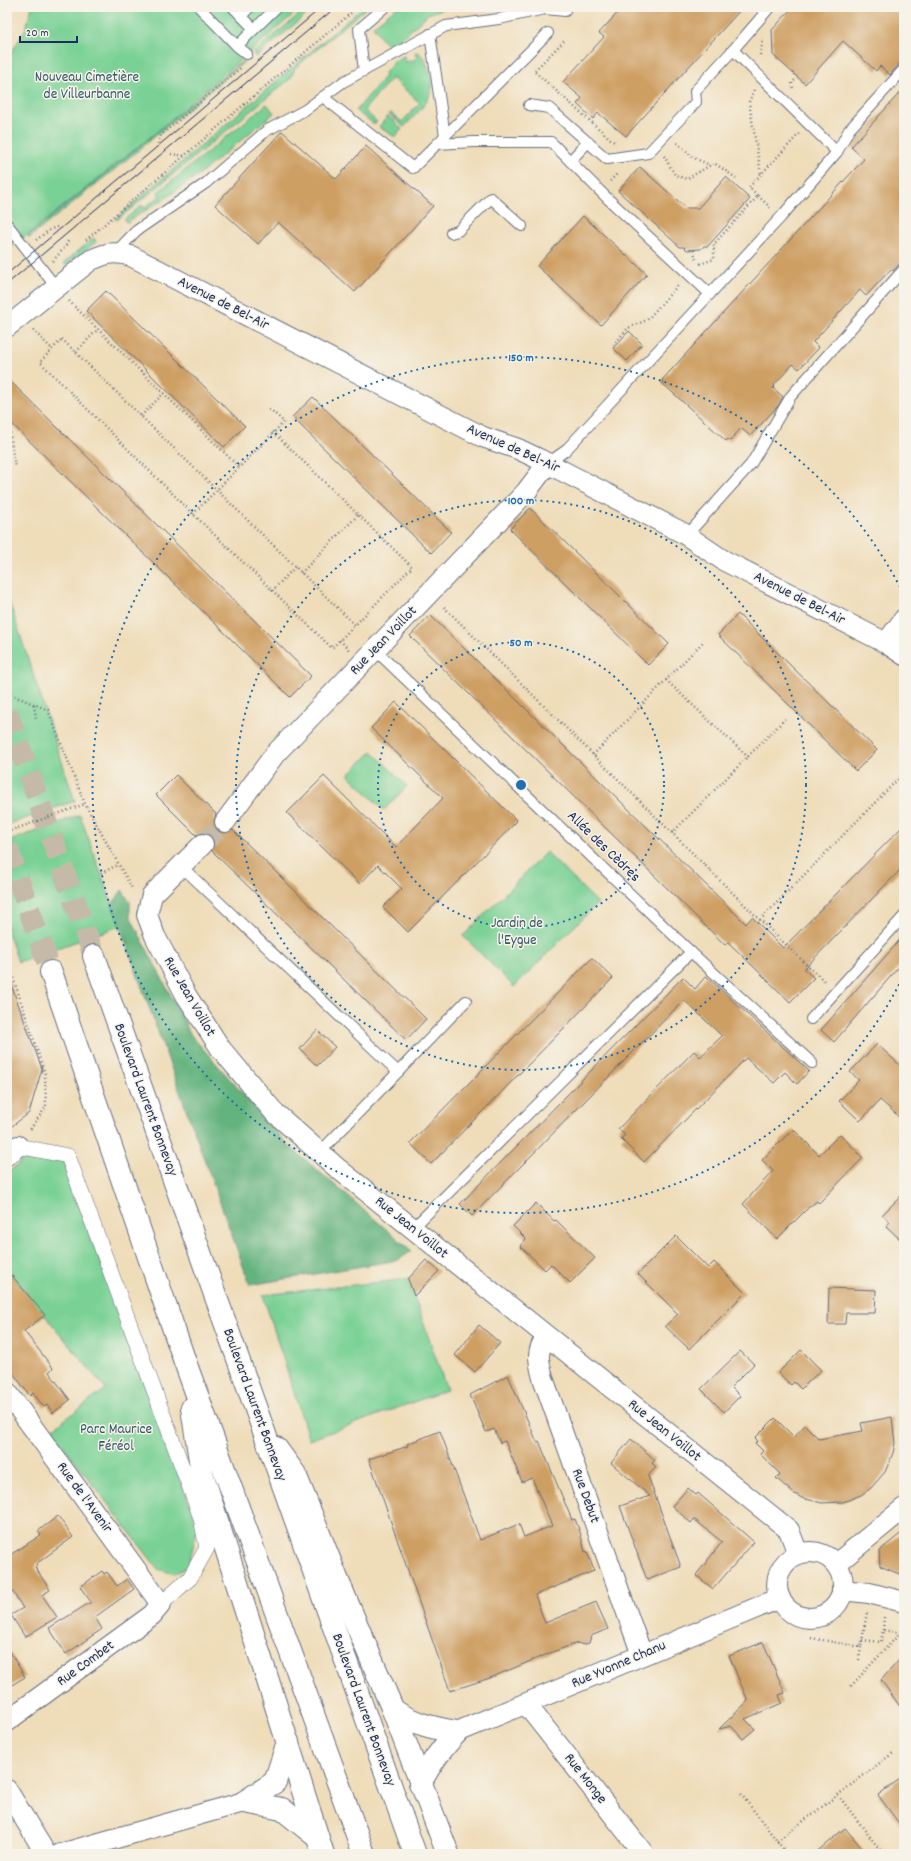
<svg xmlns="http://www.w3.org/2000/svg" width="911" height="1861" font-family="Dekko,sans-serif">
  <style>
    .green { fill: #7ad195; stroke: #4a807a }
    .forest { fill: #63b37e; stroke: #3f716e }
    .building { fill: #ce9f63 }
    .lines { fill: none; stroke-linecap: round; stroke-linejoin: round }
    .minor-tunnel { stroke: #c5baa8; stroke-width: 20; stroke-dasharray: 20 10; stroke-linecap: butt }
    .trunk-tunnel { stroke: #c5baa8; stroke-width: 22; stroke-dasharray: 22 11; stroke-linecap: butt }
    .service-casing { stroke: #656c7e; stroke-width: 12 }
    .pedestrian-casing { stroke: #656c7e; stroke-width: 16 }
    .minor-casing { stroke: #656c7e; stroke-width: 22 }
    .trunk-casing { stroke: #656c7e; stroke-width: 24 }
    .path { stroke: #656c7e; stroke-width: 2.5; stroke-dasharray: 1 3; stroke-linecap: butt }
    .service { stroke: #fff; stroke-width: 10 }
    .pedestrian { stroke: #fff; stroke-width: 15 }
    .minor { stroke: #fff; stroke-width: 20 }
    .trunk { stroke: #fff; stroke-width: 22 }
    .tram { stroke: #1b2f5e; stroke-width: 1 }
    .path-bridge { stroke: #656c7e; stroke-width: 2.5; stroke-dasharray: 1 3; stroke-linecap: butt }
    .ring { fill: none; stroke: #1f6fb2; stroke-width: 2; stroke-dasharray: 2 4 }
    .labels { text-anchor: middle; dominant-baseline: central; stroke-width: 3; stroke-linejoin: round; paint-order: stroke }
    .park-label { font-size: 15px; fill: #33586c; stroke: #f7f3e8 }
    .street-label { font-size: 15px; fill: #1b2f5e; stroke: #f7f3e8 }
    .centre { fill: #1f6fb2; stroke: #f7f3e8; stroke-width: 2 }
    .ring-label { font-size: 12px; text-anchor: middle; font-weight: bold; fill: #1f6fb2; stroke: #f7f3e8; stroke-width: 3; stroke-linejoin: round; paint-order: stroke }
  </style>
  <rect width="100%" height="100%" fill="#f7f3e8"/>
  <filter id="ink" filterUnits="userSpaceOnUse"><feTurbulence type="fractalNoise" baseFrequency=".025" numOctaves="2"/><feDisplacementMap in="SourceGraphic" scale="8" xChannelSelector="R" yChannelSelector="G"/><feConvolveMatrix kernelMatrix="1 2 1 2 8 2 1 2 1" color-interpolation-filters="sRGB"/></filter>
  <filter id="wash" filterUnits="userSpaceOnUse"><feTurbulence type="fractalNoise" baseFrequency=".012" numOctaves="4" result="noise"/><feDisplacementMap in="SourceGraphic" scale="16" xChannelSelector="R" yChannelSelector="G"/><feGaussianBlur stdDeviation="0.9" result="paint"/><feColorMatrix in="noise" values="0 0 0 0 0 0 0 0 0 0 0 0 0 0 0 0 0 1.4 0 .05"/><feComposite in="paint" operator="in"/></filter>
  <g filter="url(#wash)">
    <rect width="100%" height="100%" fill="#efddba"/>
    <g class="green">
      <polygon points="32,7 302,7 153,135 7,251 7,60 25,30"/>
      <polygon points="308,7 315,7 256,57 253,53"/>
      <polygon points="363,7 367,7 295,68 291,78 117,220 115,219"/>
      <polygon points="397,7 448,7 428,14 399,41 388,47 373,26"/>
      <path d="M415,52C422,53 424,58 427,65C440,96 423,106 404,127L389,114L391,113L402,122L420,103L392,78L364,110L377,122L374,124L356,111L385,76L384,74L396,60L404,56L405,62L417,59Z"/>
      <polygon points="244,60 245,61 151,140 29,238 28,236 155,134"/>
      <polygon points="267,104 274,113 201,173 167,197 130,220 128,223 124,220 142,205 144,208 160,196 158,192"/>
      <polygon points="388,116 402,129 395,137 379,127"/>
      <polygon points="94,238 96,242 66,266 64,263"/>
      <polygon points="7,595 75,801 7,825"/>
      <polygon points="372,751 407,786 384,810 348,775"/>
      <polygon points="80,815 120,926 18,962 7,929 7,842"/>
      <polygon points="546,852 598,903 514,987 463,936"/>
      <polygon points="34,1152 63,1159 198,1527 188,1567 174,1574 158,1569 51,1430 106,1389 7,1270 7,1173"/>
      <polygon points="408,1279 447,1390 309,1440 263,1295"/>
    </g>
    <polygon class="forest" points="122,890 130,902 130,916 191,1035 289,1146 412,1251 398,1260 250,1285 112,905"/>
    <g id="blocks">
      <g class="building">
        <polygon points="623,7 743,7 626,136 598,113 593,119 577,104 582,98 563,82 604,37 599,33"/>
        <polygon points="793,7 904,7 904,63 899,64 890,75 880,66 876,71 843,41 805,84 773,55 772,30"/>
        <polygon points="904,88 904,259 893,271 891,269 866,296 860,290 813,342 819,348 799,369 793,364 774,385 775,386 773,388 783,397 778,406 750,436 741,428 730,441 728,439 726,441 662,383 663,381 662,380 864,159 851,147"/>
        <polygon points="282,131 336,179 366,146 433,206 355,292 278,222 258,244 215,205"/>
        <polygon points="640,167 686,208 698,208 726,177 750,199 708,246 704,246 701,249 687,250 684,247 680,247 618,191"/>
        <polygon points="583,216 647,274 601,325 537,266"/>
        <polygon points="106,291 245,426 224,447 86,311"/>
        <polygon points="629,331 642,344 627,361 613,348"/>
        <polygon points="7,378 311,676 290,697 7,419"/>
        <polygon points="313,397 451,532 431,553 292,417"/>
        <polygon points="530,508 669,644 648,665 510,529"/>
        <polygon points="738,614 877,750 856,771 718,635"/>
        <polygon points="430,615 746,924 752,917 783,948 904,825 904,866 804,969 814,978 790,1002 728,942 725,945 410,636"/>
        <polygon points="396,702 517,821 408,932 383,907 402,889 378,865 360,884 287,813 324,776 396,847 443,798 371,728"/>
        <polygon points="176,775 216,814 214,821 218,831 224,833 233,830 426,1019 406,1040 212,851 214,841 211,836 206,833 196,835 156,795"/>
        <polygon points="904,935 904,961 834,1042 821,1030"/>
        <polygon points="592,958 613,978 431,1164 410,1143"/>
        <polygon points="706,976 809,1071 797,1084 785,1072 774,1083 746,1058 644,1162 621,1139 625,1135 618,1129 694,1051 700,1057 722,1036 684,1000 472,1216 460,1204 683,977 695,989"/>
        <polygon points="7,979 9,979 42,1069 29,1113 7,1130"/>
        <polygon points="317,1030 335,1047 317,1066 300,1049"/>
        <polygon points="877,1044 904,1069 904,1121 880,1100 860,1121 839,1101 859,1080 850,1072"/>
        <polygon points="793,1129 819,1155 840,1134 863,1158 819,1203 817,1201 809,1207 777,1239 743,1204 773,1171 762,1160"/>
        <polygon points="904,1193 904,1243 886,1226 890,1222 882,1215"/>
        <polygon points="536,1203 554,1221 556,1220 595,1258 570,1283 551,1264 545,1270 520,1246 526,1239 513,1226"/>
        <polygon points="676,1236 708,1268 714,1262 745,1293 689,1349 665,1326 678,1314 638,1274"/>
        <polygon points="426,1260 439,1271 414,1296 408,1279"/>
        <polygon points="7,1270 45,1315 24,1331 53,1368 49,1372 70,1400 53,1413 47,1405 44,1407 33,1393 30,1396 7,1365"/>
        <polygon points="829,1288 876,1290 875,1313 846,1313 845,1324 828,1324"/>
        <polygon points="479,1325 500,1343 475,1372 455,1355"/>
        <polygon points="801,1350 821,1370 801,1389 794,1382 791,1385 778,1373"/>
        <polygon points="740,1351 754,1364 731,1387 740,1396 724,1412 701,1389"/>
        <polygon points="508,1375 537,1442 539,1441 572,1520 575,1519 580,1532 585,1552 587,1551 594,1571 535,1595 545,1623 596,1602 608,1629 591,1636 589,1643 583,1645 578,1643 555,1651 490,1678 450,1691 369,1459 408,1446 407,1444 440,1431 480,1540 519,1524 524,1537 552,1526 532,1478 522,1482 505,1441 500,1443 494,1429 486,1432 470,1395"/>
        <polygon points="892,1417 895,1443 893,1453 885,1472 871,1488 861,1495 843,1502 822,1503 802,1498 793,1493 776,1478 780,1474 760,1454 763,1451 755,1443 758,1441 755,1438 775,1418 794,1437 805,1425 819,1439 863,1431 861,1423"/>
        <polygon points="631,1439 655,1460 652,1463 656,1467 648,1476 681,1567 647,1580 620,1506 650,1496 611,1463"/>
        <polygon points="688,1488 696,1495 698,1493 754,1542 713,1589 696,1575 722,1542 694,1519 691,1523 672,1506"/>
        <polygon points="58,1516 73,1537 36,1564 37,1566 35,1567 50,1590 42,1595 57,1617 25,1637 11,1615 23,1608 7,1583 7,1557 41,1535 38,1531"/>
        <polygon points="904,1531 904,1576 880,1566 879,1551"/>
        <polygon points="102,1571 104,1574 107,1572 117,1586 127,1579 134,1589 95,1617 102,1629 66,1654 49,1628 91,1602 80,1587"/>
        <polygon points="763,1642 785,1693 779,1695 782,1703 745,1719 755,1729 743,1739 731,1726 719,1729 748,1701 729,1656"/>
        <polygon points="7,1647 25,1677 7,1688"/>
        <polygon points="904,1655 904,1712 881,1680"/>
        <polygon points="904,1776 904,1830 878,1795"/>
        <polygon points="845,1828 867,1854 814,1854"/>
      </g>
    </g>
  </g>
  <g filter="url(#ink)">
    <use href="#blocks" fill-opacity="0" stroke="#656c7e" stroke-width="1"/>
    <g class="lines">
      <polyline class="minor-tunnel" points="203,844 225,822"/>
      <g class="trunk-tunnel">
        <polyline points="7,712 94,956"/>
        <polyline points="7,847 51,972"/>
      </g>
      <defs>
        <g id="service">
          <polyline points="199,7 237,46 247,54"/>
          <polyline points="233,7 254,29"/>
          <polyline points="770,7 733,50 837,152"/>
          <polyline points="241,16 250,7"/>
          <polyline points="430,34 445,136"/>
          <polyline points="237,46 277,7"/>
          <polyline points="364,71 359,29 385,7"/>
          <polyline points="323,97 413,168 548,33"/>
          <polyline points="529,105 549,108 607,159 648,153 696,102 695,91 733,50"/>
          <polyline points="437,144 474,142 551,142 607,198 710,294"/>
          <polyline points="570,161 588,142"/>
          <polyline points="7,224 56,287"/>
          <polyline points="451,233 458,231 491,198 522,226"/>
          <polyline points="116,252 136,231 206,183 266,131 305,110 343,82 446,26 499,19 545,9 565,11"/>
          <polyline points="548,463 565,451 781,217 837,152 849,130 904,69"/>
          <polyline points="687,535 751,464 791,396 904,269"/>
          <polyline points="375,650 691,952 812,1063"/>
          <polyline points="181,866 398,1072 319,1153"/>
          <polyline points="811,1019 904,916"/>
          <polyline points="398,1072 466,1001"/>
          <polyline points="412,1229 691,952"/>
        </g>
        <polyline id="pedestrian" points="18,1146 68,1156 201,1518 207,1548 190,1578 161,1604"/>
        <g id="minor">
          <path d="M7,327L91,260C107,253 114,251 131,256L483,437L518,449L541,460L683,533L723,560L886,643L904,655"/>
          <polyline points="886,643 904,619"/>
          <polyline points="225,822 275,754 526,492 548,463"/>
          <polyline points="203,844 152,895 147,915 155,936 186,995 221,1049 274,1112 336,1167 789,1530 798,1554"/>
          <polyline points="7,1155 18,1146"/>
          <path d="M547,1337C535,1351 539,1362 543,1378L642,1655"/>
          <polyline points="7,1392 161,1604 152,1615 7,1721"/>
          <circle cx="810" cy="1585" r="33"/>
          <polyline points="836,1564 904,1508"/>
          <polyline points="842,1590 869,1593 904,1602"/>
          <polyline points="526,1704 644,1854"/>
          <polyline points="457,1732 780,1598"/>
          <polyline points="7,1790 46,1854"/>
          <polyline points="60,1854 244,1802"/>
        </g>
        <g id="trunk">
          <polyline points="94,956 415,1854"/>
          <polyline points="51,972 184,1359 364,1854"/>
          <polyline points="192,1408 202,1473 323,1854"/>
          <polyline points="276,1448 295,1474 338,1581 393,1710 448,1854"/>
          <path d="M393,1710C415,1724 432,1728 457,1732"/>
          <path d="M420,1784C430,1763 442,1748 457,1732"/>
          <polyline points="244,1802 282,1809 317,1837"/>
          <polyline points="244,1802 275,1782 288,1742"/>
        </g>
      </defs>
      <use href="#service" class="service-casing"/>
      <use href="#pedestrian" class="pedestrian-casing"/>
      <use href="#minor" class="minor-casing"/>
      <use href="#trunk" class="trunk-casing"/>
      <g class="path">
        <polyline points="564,41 534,71 615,143"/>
        <polyline points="760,55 763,39"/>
        <polyline points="793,88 792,83 796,79"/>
        <polyline points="754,90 749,102 761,174"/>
        <polyline points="677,143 694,158 710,165"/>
        <polyline points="158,144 161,135 242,67"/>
        <polyline points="171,154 186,156"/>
        <polyline points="664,156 675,175 687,179 714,163 736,178"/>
        <polyline points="610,181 618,173"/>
        <polyline points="758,196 771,208"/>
        <polyline points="36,240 51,229 60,226"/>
        <polyline points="86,240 358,7"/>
        <polyline points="694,250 696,261"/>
        <polyline points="53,261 65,247 68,241"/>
        <polyline points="700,264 714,259 714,244 758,196 749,187 799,134"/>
        <polyline points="69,301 239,467"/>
        <polyline points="33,330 52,349"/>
        <polygon points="62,339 355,625 332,648 193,514 40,362"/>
        <polyline points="613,345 628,328 647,320 679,284"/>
        <polyline points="76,352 98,329"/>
        <polyline points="141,416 164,393"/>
        <polyline points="7,430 10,433 15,468"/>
        <polyline points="273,432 412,567 355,625"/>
        <polyline points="193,514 284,422 273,412 267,409"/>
        <polyline points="301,573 358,515"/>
        <polyline points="272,591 295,567"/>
        <polyline points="444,607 760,920 825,982"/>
        <polyline points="340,640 349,650"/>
        <polyline points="666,680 748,757"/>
        <polyline points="7,693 48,710 85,804 133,890"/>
        <polyline points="34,705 36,718"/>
        <polyline points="593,755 703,642"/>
        <polyline points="672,833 785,719"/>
        <polyline points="101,873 118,865"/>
        <polyline points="760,920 904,773"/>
        <polyline points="7,959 45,1074 46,1107 29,1131"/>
        <polyline points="883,1630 884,1617"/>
        <polyline points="811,1638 861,1647 867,1612"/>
        <polyline points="862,1640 881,1642 883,1630 900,1633"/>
        <polyline points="859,1660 861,1647"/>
        <polyline points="851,1686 904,1629"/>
        <polyline points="741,1794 787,1854"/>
        <polyline points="838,1795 883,1854"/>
        <polyline points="777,1841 893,1753"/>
      </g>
      <use href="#service" class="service"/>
      <use href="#pedestrian" class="pedestrian"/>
      <use href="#minor" class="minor"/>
      <use href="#trunk" class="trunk"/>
      <g class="tram">
        <polyline points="7,274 322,7"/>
        <polyline points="7,284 336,7"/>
      </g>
      <polyline class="path-bridge" points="7,832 85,804"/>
    </g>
  </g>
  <g class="ring">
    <circle cx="521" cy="785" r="143"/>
    <circle cx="521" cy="785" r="285"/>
    <path d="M902 979A428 428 0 1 1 902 591"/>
  </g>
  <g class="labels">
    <g class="park-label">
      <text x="87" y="78">Nouveau Cimetière<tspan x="87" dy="17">de Villeurbanne</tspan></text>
      <text x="517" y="924">Jardin de<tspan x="517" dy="17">l'Eygue</tspan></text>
      <text x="116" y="1430">Parc Maurice<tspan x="116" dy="17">Féréol</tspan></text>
    </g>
    <g class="street-label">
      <text transform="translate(223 304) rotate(27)">Avenue de Bel-Air</text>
      <text transform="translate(513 449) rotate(24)">Avenue de Bel-Air</text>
      <text transform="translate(799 599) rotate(27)">Avenue de Bel-Air</text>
      <text transform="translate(384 641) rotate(-46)">Rue Jean Voillot</text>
      <text transform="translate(603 847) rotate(44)">Allée des Cèdres</text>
      <text transform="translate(189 997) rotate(60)">Rue Jean Voillot</text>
      <text transform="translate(145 1100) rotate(70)">Boulevard Laurent Bonnevay</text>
      <text transform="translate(411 1228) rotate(39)">Rue Jean Voillot</text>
      <text transform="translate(254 1405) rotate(70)">Boulevard Laurent Bonnevay</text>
      <text transform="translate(664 1431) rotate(39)">Rue Jean Voillot</text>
      <text transform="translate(585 1496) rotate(70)">Rue Debut</text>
      <text transform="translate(84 1498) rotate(54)">Rue de l'Avenir</text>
      <text transform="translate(86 1664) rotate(-36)">Rue Combet</text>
      <text transform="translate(619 1665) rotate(-23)">Rue Yvonne Chanu</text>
      <text transform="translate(363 1710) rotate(70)">Boulevard Laurent Bonnevay</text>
      <text transform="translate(585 1779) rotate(52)">Rue Monge</text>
    </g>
  </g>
  <circle cx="521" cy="785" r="6" class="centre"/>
  <g class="ring-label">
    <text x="521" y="361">150 m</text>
    <text x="521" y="504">100 m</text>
    <text x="521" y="646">50 m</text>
  </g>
  <rect width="911" height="1861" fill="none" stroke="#f7f3e8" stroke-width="24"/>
  <path d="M20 36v6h57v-6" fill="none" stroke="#1b2f5e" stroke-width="2"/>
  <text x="26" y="36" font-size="12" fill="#1b2f5e" stroke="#f7f3e8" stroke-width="3" paint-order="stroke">20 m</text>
</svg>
